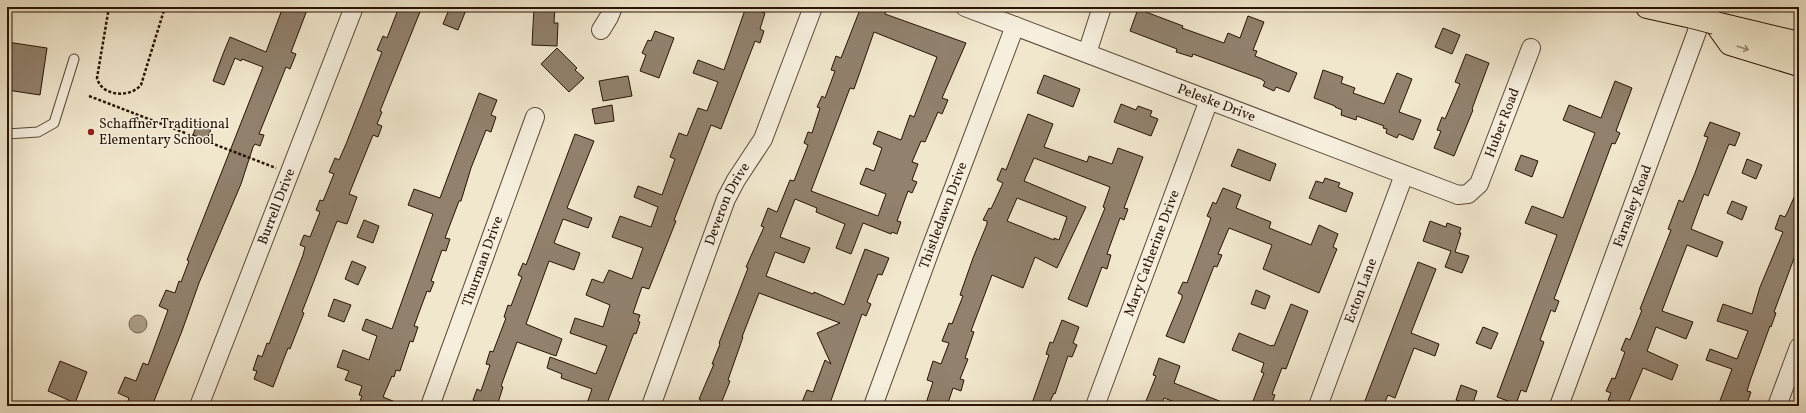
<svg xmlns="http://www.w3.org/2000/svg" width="1806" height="413" font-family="Vollkorn,serif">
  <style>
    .water { fill: #ad9f89; stroke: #786754 }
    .building { fill: #91816d; stroke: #281305; fill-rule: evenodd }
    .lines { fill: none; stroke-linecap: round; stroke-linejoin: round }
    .service-casing { stroke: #5a4837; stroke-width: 11 }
    .minor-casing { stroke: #5a4837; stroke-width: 20 }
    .motorway-casing { stroke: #281305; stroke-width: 24 }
    .path { stroke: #281305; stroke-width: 2.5; stroke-dasharray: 3 2; stroke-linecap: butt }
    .service { stroke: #f6efde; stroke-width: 9 }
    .minor { stroke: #f6efde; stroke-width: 18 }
    .motorway { stroke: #f1e7cd; stroke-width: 22 }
    .motorway-bridge-casing { stroke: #281305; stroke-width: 24; stroke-linecap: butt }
    .motorway-bridge { stroke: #f1e7cd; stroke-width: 22 }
    .oneway { stroke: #978873 }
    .poi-dot { fill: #8f2418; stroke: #f6efde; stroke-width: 1.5 }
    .labels { text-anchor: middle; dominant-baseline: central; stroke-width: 3; stroke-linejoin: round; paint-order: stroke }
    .street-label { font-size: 14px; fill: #281305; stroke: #f6efde }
    .poi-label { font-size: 14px; fill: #281305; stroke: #f6efde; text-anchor: start }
  </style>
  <rect width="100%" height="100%" fill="#f1e7cd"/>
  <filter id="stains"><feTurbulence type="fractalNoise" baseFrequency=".005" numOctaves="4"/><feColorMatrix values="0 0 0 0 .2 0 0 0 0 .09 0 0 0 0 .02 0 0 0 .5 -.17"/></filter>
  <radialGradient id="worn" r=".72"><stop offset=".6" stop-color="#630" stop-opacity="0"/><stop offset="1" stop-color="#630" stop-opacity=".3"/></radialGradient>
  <circle class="water" cx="138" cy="324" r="9"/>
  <g class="building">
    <polygon points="283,7 307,7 307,10 291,52 296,54 290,69 286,67 259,134 264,135 260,146 255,144 253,147 241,184 199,283 182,331 152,406 126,406 129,398 118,393 125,377 136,381 143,363 148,365 168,310 159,306 166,290 175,293 179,281 181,282 189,261 187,260 263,67 242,59 241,61 235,58 224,85 213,81 223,54 230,37 266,52"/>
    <polygon points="399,7 422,7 380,111 382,112 377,124 382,126 378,137 373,135 349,194 357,197 347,224 337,221 302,312 304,313 290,349 288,348 273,387 254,379 257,371 253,370 258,355 262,357 267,343 269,344 303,255 305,247 300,245 304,235 310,237 320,212 316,210 320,200 323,201 334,174 329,172 335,158 339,160 346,144 382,52 377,50 383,36 387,38"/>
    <polygon points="450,7 459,7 466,10 458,30 443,24"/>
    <polygon points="534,7 555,7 554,23 558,23 557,46 532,45"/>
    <polygon points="746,7 765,13 760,29 764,31 760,43 755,41 721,129 711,125 674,220 676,221 649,289 642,287 633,313 640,315 638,321 640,322 636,334 634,333 606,406 586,406 592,389 561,378 562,374 547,368 550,357 596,374 607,346 570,333 575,318 603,327 610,305 586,295 592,279 603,283 609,270 632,279 643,248 612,237 620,216 651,227 658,207 634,197 638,186 662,195 675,159 670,157 679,133 687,136 698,108 707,111 718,82 693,73 698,60 724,70"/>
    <path d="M861,7H878L886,10L885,14L966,43L942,98L948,100L942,114L938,112L925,142L921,141L912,162L918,164L912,180L917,182L912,193L908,191L897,221L901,222L897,234L892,232L891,234L863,223L851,254L836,248L845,224L816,212L817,208L795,199L780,237L810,248L804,263L775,252L766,276L813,294L814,292L844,305L865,249L889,258L882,275L878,274L867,302L871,304L866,316L862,314L829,406H812L802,402L807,390L813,392L825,360L831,364L817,333L840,323L759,293L742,337H743L728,380L730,381L720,406H698L701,400L699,399L714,364H712L720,344L719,343L748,268L746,267L764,227L761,226L768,208L777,212L790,180L794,181L808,145L804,143L808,132L812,133L820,108L817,107L822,96L825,98L835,71L831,70L836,56L841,58ZM874,32L937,57L914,117L910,115L901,140L878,131L873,144L882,148L874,171L866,168L860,184L886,194L878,216L811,191L850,88L854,89Z"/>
    <polygon points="1138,9 1183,26 1182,28 1224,43 1228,33 1240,38 1248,16 1264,22 1253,50 1257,51 1255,56 1297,73 1289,92 1276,87 1274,91 1263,86 1265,82 1261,79 1193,54 1192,57 1176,52 1177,49 1130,31"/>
    <polygon points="1443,28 1460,35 1452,54 1435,47"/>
    <polygon points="655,31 674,38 659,78 640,71 646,55 642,53 648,40 651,41"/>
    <polygon points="7,42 47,48 40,95 7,90"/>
    <polygon points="557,48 577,68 575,70 584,78 569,92 541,64"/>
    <polygon points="1466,54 1489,63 1472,109 1473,110 1454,156 1434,148 1441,131 1437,130 1442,117 1445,119 1460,84 1455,82"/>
    <polygon points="1323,70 1343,77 1341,83 1355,88 1353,93 1384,104 1397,73 1412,79 1399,112 1421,120 1413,140 1399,134 1397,138 1386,133 1387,129 1383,128 1384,126 1357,116 1356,120 1341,115 1342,110 1335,107 1335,106 1314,98"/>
    <polygon points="1044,75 1080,89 1073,107 1037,93"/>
    <polygon points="628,76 632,96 603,101 599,81"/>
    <polygon points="1615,81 1632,88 1616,131 1620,133 1615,144 1612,143 1554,299 1559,301 1555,312 1551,310 1540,340 1544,342 1526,392 1521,390 1516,404 1497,397 1557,235 1525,223 1532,206 1563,218 1595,133 1563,120 1569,105 1601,118"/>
    <polygon points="479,93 497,100 491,115 496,117 491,132 486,130 471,168 461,201 459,201 445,238 450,239 446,251 442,250 431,281 434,282 430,292 427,291 414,326 418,327 413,342 410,341 400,371 396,370 394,377 392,376 383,397 405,406 358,406 362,396 359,395 362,386 345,380 349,371 337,367 343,350 369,360 377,336 362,330 366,319 392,329 433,214 408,205 414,189 440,198"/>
    <polygon points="1121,104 1136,110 1138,106 1152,111 1150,116 1158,119 1151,136 1114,122"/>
    <polygon points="612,105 614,121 595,124 592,109"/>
    <path d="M1028,114L1053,124L1044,147L1087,162L1089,156L1112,164L1118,148L1143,157L1124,208L1128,209L1124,220L1120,218L1107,254L1111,255L1107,269L1102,267L1087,307L1068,299L1105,208L1103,207L1110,187L1034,158L1024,181L1086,207L1057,268L1035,257L1023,288L992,275L971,331L974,332L965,358L968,359L960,379L964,380L961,391L953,388L947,406H925L933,382L927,380L933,361L941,364L949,343L942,341L949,323L952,324L963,296L960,295L973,258L987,224V221L983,220L989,208L991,209L1003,183L997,180L1002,168L1006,170ZM1017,198L1067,217L1059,240L1054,238V240L1007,221Z"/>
    <polygon points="1710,122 1740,133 1735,146 1729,144 1708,196 1704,194 1691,229 1723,242 1717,257 1687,245 1662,311 1693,322 1686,339 1656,327 1647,351 1678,365 1672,380 1643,368 1627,406 1623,406 1608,400 1611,393 1606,391 1612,378 1615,379 1625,352 1621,350 1626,338 1630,340 1642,310 1640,309 1671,230 1668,229 1679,200 1683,202 1695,173 1708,137 1704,136"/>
    <polygon points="197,124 211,129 207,140 193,135"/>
    <polygon points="575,134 594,141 567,208 592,218 588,228 563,219 554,243 580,253 574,270 549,261 526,324 562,339 556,356 517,342 501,386 503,387 497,406 475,406 477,402 473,400 477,389 481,391 490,365 486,364 490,351 493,352 506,318 504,317 508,305 511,306 522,277 518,275 523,263 526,265"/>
    <polygon points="1238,149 1276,164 1270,181 1231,166"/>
    <polygon points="1521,155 1538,161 1532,177 1515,170"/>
    <polygon points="1747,159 1762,165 1756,179 1742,173"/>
    <polygon points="1325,178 1340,183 1338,187 1353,193 1346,212 1309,198 1316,181 1323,183"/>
    <polygon points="1799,186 1799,245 1774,312 1776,313 1771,327 1770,326 1750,381 1747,391 1751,392 1746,406 1718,406 1732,369 1706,360 1710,349 1737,359 1748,331 1717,321 1723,304 1752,314 1760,287 1783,232 1775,229 1780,215 1785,217 1788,211"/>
    <polygon points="1223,188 1241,195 1236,208 1271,222 1269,228 1311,245 1319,225 1338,234 1333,247 1337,249 1319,293 1263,269 1272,245 1229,228 1218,254 1222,255 1217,267 1214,266 1184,343 1166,336 1182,298 1182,295 1178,293 1183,282 1187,283 1211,218 1207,216 1213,202 1216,204"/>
    <polygon points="1732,201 1747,207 1742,220 1727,213"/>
    <polygon points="364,220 379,226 373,243 357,237"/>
    <polygon points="1430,221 1446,227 1447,223 1461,228 1459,233 1461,233 1455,252 1469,256 1462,273 1445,267 1451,251 1423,241"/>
    <polygon points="352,261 366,267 358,285 345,279"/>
    <polygon points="1418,262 1436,269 1411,333 1439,344 1435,356 1414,348 1395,398 1388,395 1383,406 1363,406"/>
    <polygon points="1256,290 1270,296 1265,309 1251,304"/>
    <polygon points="334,299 351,305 344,322 328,316"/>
    <polygon points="1291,304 1308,311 1292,353 1286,369 1282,368 1272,394 1275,395 1271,406 1251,406 1264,373 1261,372 1264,363 1232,350 1239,333 1271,346 1272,345 1274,346"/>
    <polygon points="1062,320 1079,327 1073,343 1077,345 1072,357 1068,356 1055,394 1054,393 1048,406 1031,406 1049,355 1046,354 1050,342 1053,343"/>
    <polygon points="1483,327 1498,333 1491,349 1476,343"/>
    <polygon points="1159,358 1180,366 1174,383 1227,404 1227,406 1185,406 1164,398 1161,406 1144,406 1156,376 1153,375"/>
    <polygon points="60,361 87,372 75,403 48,391"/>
    <polygon points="1461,385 1477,391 1472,406 1458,406 1460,401 1456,400"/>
  </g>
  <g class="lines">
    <defs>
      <polyline id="service" points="7,134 38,132 54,123 74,59"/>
      <g id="minor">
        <path id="s1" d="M965,7L1458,195L1468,194L1479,184L1531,48"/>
        <polyline points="601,30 609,17 613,7"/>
        <polyline points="1087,53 1102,7"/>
        <path id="s2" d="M199,406L354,7"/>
        <path id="s3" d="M430,406L535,117"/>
        <path id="s4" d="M651,406L726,199L736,180L763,139L813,7"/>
        <path id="s5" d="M873,406L932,245L1015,26"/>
        <path id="s6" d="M1095,406L1209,100"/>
        <path id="s7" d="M1318,406L1404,175"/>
        <path id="s8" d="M1559,406L1706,7"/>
        <polyline points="1777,406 1799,347"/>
      </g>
      <g id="motorway">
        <polyline points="1647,7 1692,17"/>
        <polyline points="1715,23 1730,44 1799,65"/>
        <polyline points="1715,23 1799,43"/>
      </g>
    </defs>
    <use href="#service" class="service-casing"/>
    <use href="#minor" class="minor-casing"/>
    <use href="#motorway" class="motorway-casing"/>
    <g class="path">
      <path d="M109,7L97,78C102,97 130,98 141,85L165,7"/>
      <polyline points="89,96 276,168"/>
    </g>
    <use href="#service" class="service"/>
    <use href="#minor" class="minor"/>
    <use href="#motorway" class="motorway"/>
    <defs>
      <polyline id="motorway-bridge" points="1692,17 1715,23"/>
    </defs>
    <use href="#motorway-bridge" class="motorway-bridge-casing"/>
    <use href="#motorway-bridge" class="motorway-bridge"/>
  </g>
  <defs><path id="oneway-shaft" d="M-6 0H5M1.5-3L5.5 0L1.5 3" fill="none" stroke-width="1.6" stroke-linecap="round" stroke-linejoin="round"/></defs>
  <use class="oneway" href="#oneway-shaft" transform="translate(1743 48) rotate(17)"/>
  <circle class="poi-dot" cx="91" cy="132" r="4"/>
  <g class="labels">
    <g class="street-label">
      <text stroke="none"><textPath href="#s1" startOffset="269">Peleske Drive</textPath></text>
      <text stroke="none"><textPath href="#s1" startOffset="618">Huber Road</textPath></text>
      <text stroke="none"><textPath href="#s4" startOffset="216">Deveron Drive</textPath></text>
      <text stroke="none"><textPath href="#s8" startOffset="213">Farnsley Road</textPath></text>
      <text stroke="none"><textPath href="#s2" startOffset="214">Burrell Drive</textPath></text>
      <text stroke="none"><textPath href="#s5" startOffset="203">Thistledawn Drive</textPath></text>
      <text stroke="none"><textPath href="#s6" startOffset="163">Mary Catherine Drive</textPath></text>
      <text stroke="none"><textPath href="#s3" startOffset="154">Thurman Drive</textPath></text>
      <text stroke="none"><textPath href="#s7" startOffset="123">Ecton Lane</textPath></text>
    </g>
    <g class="poi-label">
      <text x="99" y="124">Schaffner Traditional<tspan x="99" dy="16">Elementary School</tspan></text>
    </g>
  </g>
  <rect width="1806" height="413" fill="none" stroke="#f1e7cd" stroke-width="24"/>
  <rect x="8" y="8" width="1790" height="397" fill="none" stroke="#281305" stroke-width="2"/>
  <rect x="12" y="12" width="1782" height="389" fill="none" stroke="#281305"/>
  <rect width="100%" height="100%" filter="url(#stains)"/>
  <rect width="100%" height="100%" fill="url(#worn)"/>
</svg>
